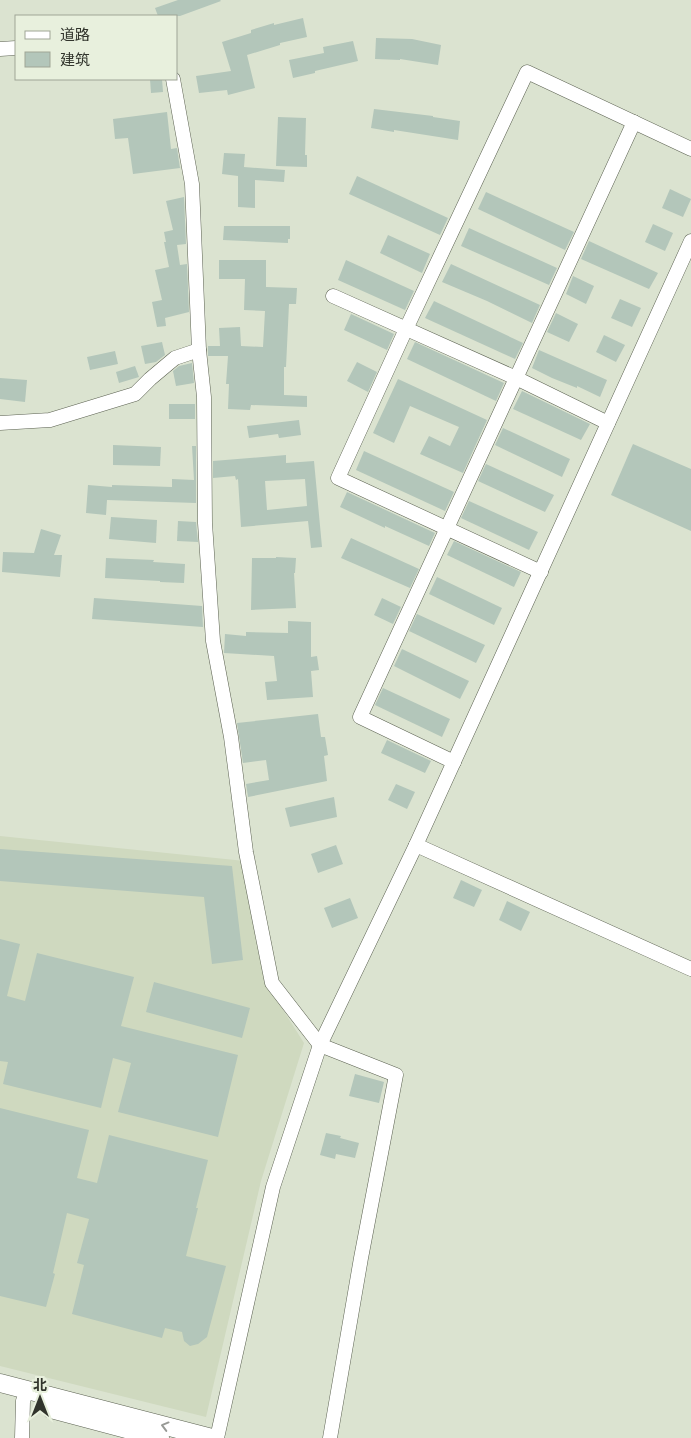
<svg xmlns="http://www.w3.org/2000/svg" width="691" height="1438" font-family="'Sofia Sans Condensed','Noto Sans SC',sans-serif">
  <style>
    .built { fill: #cfd9bf }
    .building { fill: #b3c6ba; fill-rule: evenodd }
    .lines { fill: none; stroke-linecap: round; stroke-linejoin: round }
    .minor-casing { stroke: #5c6252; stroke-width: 15 }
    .major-casing { stroke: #5c6252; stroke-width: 19 }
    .minor { stroke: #fff; stroke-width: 14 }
    .major { stroke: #fff; stroke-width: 18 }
    .oneway { stroke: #989a96 }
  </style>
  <rect width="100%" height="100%" fill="#dbe3d0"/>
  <polygon class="built" points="0,836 245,861 266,983 304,1043 261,1181 206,1417 0,1366"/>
  <g class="building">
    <polygon points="178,0 220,0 221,1 180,16 158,16 155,8"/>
    <polygon points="303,18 307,37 280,43 280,45 247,55 255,88 228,95 227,90 199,93 196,76 231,71 222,42 251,33 251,30 274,23 274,25"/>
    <polygon points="376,38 412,39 441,45 438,65 400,59 400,60 375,59"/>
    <polygon points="353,41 358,61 315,71 315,73 293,78 289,60 324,53 323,47"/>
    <polygon points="150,79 162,79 163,92 151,93"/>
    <polygon points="374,109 433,116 433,117 460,121 458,140 394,130 394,132 371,128"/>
    <polygon points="167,112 171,149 177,148 180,168 133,174 128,138 115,139 113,119"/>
    <polygon points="278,117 306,118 305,155 307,155 307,167 276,166"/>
    <polygon points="224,153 245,154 244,167 285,170 284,182 255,180 255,208 238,207 238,176 222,174"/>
    <polygon points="357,176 448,218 440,235 349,194"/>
    <polygon points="670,189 691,199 683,217 662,208"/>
    <polygon points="486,192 574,232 565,250 478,209"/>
    <polygon points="184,197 186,244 177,245 180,265 187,264 189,312 165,318 166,326 157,327 152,302 162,300 155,270 169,267 164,242 166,242 164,232 173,230 166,201"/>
    <polygon points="653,224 673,233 665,251 645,242"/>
    <polygon points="224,226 290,226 290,239 288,239 288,243 223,240"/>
    <polygon points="469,228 557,268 549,285 461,246"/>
    <polygon points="388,235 430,254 422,273 380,253"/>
    <polygon points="589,241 658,273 649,289 581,259"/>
    <polygon points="219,260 266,260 266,287 297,288 296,304 289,304 286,367 284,367 284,395 307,396 307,407 251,405 250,410 228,409 229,384 226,384 228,356 208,356 208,346 220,346 219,328 240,327 241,346 263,347 265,311 244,310 245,279 219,279"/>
    <polygon points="346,260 414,291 405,310 338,280"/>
    <polygon points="451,264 540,305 532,323 487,301 442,282"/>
    <polygon points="573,276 594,286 586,304 566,294"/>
    <polygon points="620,299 641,308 632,327 611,318"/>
    <polygon points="434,301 523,343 515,359 425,318"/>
    <polygon points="556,313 578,324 569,342 547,332"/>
    <polygon points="351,314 394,334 387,350 344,330"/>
    <polygon points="604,335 625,345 616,362 596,352"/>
    <polygon points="162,342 165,355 156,362 145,364 141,346"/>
    <polygon points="415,342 504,383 496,401 407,359"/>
    <polygon points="539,350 607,380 600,397 577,386 577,388 552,378 532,368"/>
    <polygon points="115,351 118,364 90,370 87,357"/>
    <polygon points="357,362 377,372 368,392 347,381"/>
    <polygon points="192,363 194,383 176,386 173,371 179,366"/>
    <polygon points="135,366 139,377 119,383 116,372"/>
    <polygon points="0,378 27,380 25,402 0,399"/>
    <polygon points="398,379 487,420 463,473 420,454 429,436 450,446 459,427 410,406 394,443 373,433"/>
    <polygon points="522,391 590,424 581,440 513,409"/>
    <rect x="169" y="404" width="26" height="15"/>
    <polygon points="299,420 301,435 279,438 278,434 249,438 247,426"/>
    <polygon points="503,428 570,459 562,477 495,445"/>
    <polygon points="633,444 691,469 691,531 611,495"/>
    <polygon points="113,445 161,447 160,466 113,465"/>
    <polygon points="192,446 196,446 196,503 107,500 106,515 86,513 88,485 112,487 112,485 172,487 172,479 194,480"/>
    <polygon points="364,451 454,492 445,511 356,470"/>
    <path d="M286,455V463L314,461L322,547L311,548L308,521L241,527L238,479L236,480L235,476L213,478V461ZM305,479L307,506L267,510L265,481Z"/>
    <polygon points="486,464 554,495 545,512 478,481"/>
    <polygon points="347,492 435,533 429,546 385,526 385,528 340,507"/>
    <polygon points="469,501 538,532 529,550 461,518"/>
    <polygon points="111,517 157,520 156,543 109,539"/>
    <polygon points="178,521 196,522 198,542 177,541"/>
    <polygon points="41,529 61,535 54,555 62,555 60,577 2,572 3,552 34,553"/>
    <polygon points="351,538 419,569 410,588 341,558"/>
    <polygon points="454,541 521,572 514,587 447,555"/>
    <polygon points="276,557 296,558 295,573 294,573 296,608 251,610 252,558 276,558"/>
    <polygon points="106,558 154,560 153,562 185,564 184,583 160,582 160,581 105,578"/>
    <polygon points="437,577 502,608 494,625 429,594"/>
    <polygon points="94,598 202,606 203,627 92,619"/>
    <polygon points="382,598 401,607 393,624 374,615"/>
    <polygon points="417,614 485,645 476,663 409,631"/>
    <polygon points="288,621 311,622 311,657 317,656 319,670 311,671 313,697 267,700 265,682 277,681 274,656 224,653 225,634 246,636 246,632 288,633"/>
    <polygon points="402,649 469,681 460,699 394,666"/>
    <polygon points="383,688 450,719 442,737 375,705"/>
    <polygon points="318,714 321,737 325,737 328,755 324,756 327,781 248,797 246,784 269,780 266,760 243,763 237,723"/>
    <polygon points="387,740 431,761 425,773 381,753"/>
    <polygon points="396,784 415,792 407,809 388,800"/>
    <polygon points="334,797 337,817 290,827 285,808"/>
    <polygon points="336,845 343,864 318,873 311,854"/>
    <polygon points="0,849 232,866 243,960 212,964 204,897 0,881"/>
    <polygon points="461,880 482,890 474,907 453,898"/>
    <polygon points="350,898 358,918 332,928 324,908"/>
    <polygon points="507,901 530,912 521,931 499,920"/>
    <polygon points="0,939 20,944 7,996 25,1001 37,953 134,977 121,1026 238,1055 218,1137 118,1112 131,1063 113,1058 101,1108 3,1084 8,1062 0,1061"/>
    <polygon points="154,982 250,1008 242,1038 146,1012"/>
    <polygon points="355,1074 384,1082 379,1103 349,1096"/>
    <polygon points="0,1108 89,1130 77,1178 97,1183 109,1135 208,1160 196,1208 198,1208 186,1256 226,1266 207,1337 198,1344 190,1346 184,1341 182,1332 165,1328 162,1338 72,1314 84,1265 77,1263 89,1219 67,1213 53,1273 55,1274 46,1307 0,1296"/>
    <polygon points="326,1133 341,1136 340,1138 359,1143 355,1158 336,1154 335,1159 320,1155"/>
  </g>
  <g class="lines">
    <defs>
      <g id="minor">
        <polyline points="0,49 16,48"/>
        <polyline points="173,79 192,184 199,350 204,397 205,523 213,641 231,737 246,852 272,983 320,1045 396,1075 361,1258 330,1438"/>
        <polyline points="333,296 516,378 608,423"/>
        <polyline points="0,423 50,420 135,394 150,379 175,358 199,350"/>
        <polyline points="541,572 338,478 406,329 527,72 691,149"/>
        <polyline points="454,762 360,717 634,122"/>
        <polyline points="416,845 691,969"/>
        <polyline points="22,1438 23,1401 27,1390"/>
        <polyline points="217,1438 273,1187 320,1045 416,845 691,241"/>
      </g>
      <g id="major">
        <polyline points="0,1383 212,1438"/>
        <polyline points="51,1409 160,1438"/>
      </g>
    </defs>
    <use href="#minor" class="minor-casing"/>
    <use href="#major" class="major-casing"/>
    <use href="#minor" class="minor"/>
    <use href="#major" class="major"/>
  </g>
  <defs><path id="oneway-chevron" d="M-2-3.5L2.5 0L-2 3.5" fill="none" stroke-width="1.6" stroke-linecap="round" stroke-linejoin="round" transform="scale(1.25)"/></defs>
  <use class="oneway" href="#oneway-chevron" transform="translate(165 1426) rotate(-165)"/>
  <rect x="15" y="15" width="162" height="65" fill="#e8f0dd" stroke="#9fa596"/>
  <rect x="25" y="31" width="25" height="8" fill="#ffffff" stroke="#9fa596"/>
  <text x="60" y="40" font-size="15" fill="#31342c">道路</text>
  <rect x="25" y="52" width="25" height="15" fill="#b3c6ba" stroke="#9fa596"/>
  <text x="60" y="65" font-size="15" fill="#31342c">建筑</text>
  <g transform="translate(40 1398)" stroke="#e8f0dd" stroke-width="4" paint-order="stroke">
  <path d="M0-4L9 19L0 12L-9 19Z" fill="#31342c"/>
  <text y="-8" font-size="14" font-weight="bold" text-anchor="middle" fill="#31342c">北</text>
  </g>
</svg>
